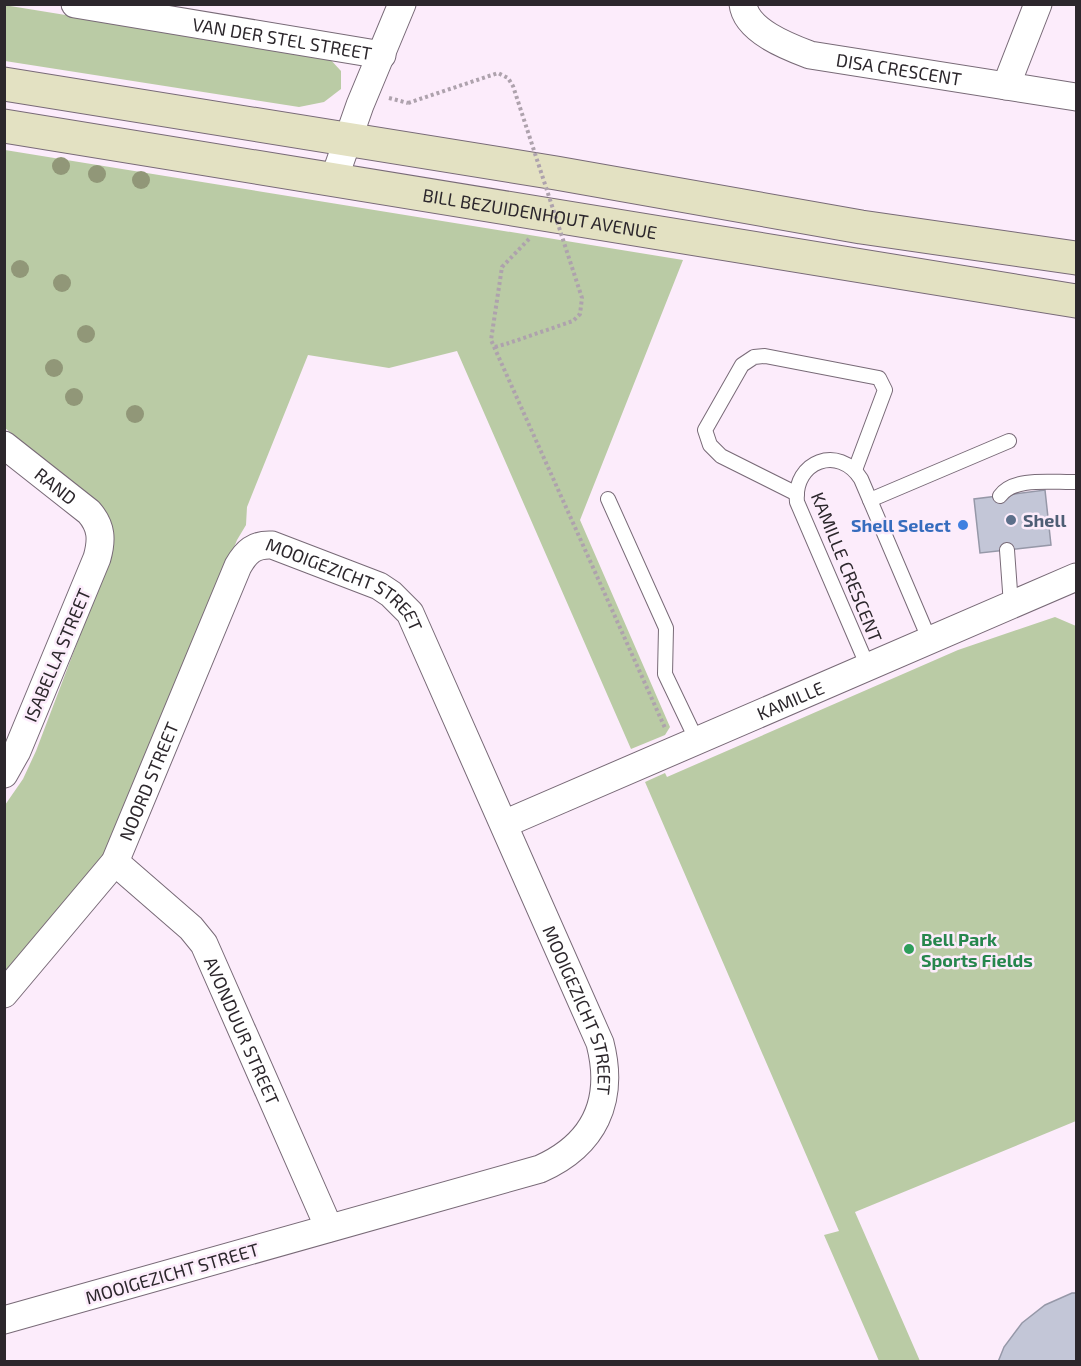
<svg xmlns="http://www.w3.org/2000/svg" width="1081" height="1366" font-family="'Exo 2',sans-serif">
  <style>
    .green { fill: #bacba5 }
    .building { fill: #c3c6d7; stroke: #9698a8; stroke-width: 1.5 }
    .lines { fill: none; stroke-linecap: round; stroke-linejoin: round }
    .lane-casing { stroke: #786a77; stroke-width: 16 }
    .street-casing { stroke: #786a77; stroke-width: 29 }
    .secondary-casing { stroke: #786a77; stroke-width: 35 }
    .path { stroke: #aea2ad; stroke-width: 4; stroke-dasharray: 3 3; stroke-linecap: butt }
    .lane { stroke: #fff; stroke-width: 14 }
    .street { stroke: #fff; stroke-width: 27 }
    .secondary { stroke: #e3e1c2; stroke-width: 33 }
    .path-bridge { stroke: #aea2ad; stroke-width: 4; stroke-dasharray: 3 3; stroke-linecap: butt }
    .tree { fill: #919778 }
    .service-dot { fill: #5c6f8a; stroke: #fcecfb; stroke-width: 2 }
    .shop-dot { fill: #3f7fe0; stroke: #fcecfb; stroke-width: 2 }
    .leisure-dot { fill: #2e9e5b; stroke: #fcecfb; stroke-width: 2 }
    .labels { text-anchor: middle; dominant-baseline: central; stroke-width: 5; stroke-linejoin: round; paint-order: stroke }
    .street-label { font-size: 18px; fill: #2c272c; stroke: #fcecfb }
    .service-label { font-size: 18px; font-weight: bold; fill: #4e5e75; stroke: #fcecfb; text-anchor: start }
    .shop-label { font-size: 18px; font-weight: bold; fill: #366cbe; stroke: #fcecfb; text-anchor: end }
    .leisure-label { font-size: 18px; font-weight: bold; fill: #27864d; stroke: #fcecfb; text-anchor: start }
  </style>
  <rect width="100%" height="100%" fill="#fcecfb"/>
  <g class="green">
    <polygon points="4,5 329,58 341,71 341,89 324,102 299,107 5,61"/>
    <polygon points="5,150 683,260 580,520 670,727 665,735 631,749 457,351 389,368 308,355 247,507 246,525 237,540 120,831 97,864 5,978 5,805 23,779 36,751 109,559 96,503 5,428"/>
    <polygon points="1055,617 1076,626 1076,1121 855,1212 920,1361 879,1361 824,1235 839,1231 645,782 665,773 667,777 958,650"/>
  </g>
  <g class="building">
    <polygon points="1045,490 1051,545 980,553 974,499"/>
    <polygon points="1072,1293 1076,1293 1076,1362 998,1362 1004,1347 1022,1323 1045,1305"/>
  </g>
  <g class="lines">
    <defs>
      <g id="lane">
        <polyline points="797,494 721,456 710,445 705,430 742,365 754,357 765,356 879,378 885,390 855,470"/>
        <path d="M1000,496C1014,476 1055,483 1076,482"/>
        <polyline points="608,499 666,628 665,674 697,741"/>
        <polyline points="870,500 1009,441"/>
        <polyline points="1007,550 1011,605"/>
        <path d="M868,667L797,502C793,461 839,444 861,479L930,641"/>
      </g>
      <g id="street">
        <path id="s1" d="M75,4L382,55"/>
        <path id="s2" d="M743,4C746,31 789,47 810,55L1076,97"/>
        <polyline points="1006,86 1038,4"/>
        <polyline points="334,179 360,105 402,4"/>
        <path id="s3" d="M4,445L89,512C102,527 102,540 97,558L17,751L4,774"/>
        <path id="s4" d="M504,824L1076,577"/>
        <path id="s5" d="M115,862L191,928L204,944L329,1228"/>
        <path id="s6" d="M4,994L115,862L238,566C246,552 254,544 272,545L379,586L391,594L410,613L600,1043C615,1101 594,1145 540,1169L4,1320"/>
      </g>
      <g id="secondary">
        <polyline points="4,84 556,173 861,227 1076,258"/>
        <path id="s7" d="M4,126L1076,301"/>
      </g>
    </defs>
    <use href="#lane" class="lane-casing"/>
    <use href="#street" class="street-casing"/>
    <use href="#secondary" class="secondary-casing"/>
    <g class="path">
      <polyline points="389,98 408,103"/>
      <polyline points="529,239 502,267 491,340 665,728"/>
      <polyline points="495,347 509,343"/>
    </g>
    <use href="#lane" class="lane"/>
    <use href="#street" class="street"/>
    <use href="#secondary" class="secondary"/>
    <polyline class="path-bridge" points="408,103 498,73 508,78 513,86 582,298 580,314 573,321 509,343"/>
  </g>
  <g class="tree">
    <circle cx="61" cy="166" r="9"/>
    <circle cx="97" cy="174" r="9"/>
    <circle cx="141" cy="180" r="9"/>
    <circle cx="20" cy="269" r="9"/>
    <circle cx="62" cy="283" r="9"/>
    <circle cx="86" cy="334" r="9"/>
    <circle cx="54" cy="368" r="9"/>
    <circle cx="74" cy="397" r="9"/>
    <circle cx="135" cy="414" r="9"/>
  </g>
  <circle class="service-dot" cx="1011" cy="520" r="6"/>
  <circle class="shop-dot" cx="963" cy="525" r="6"/>
  <circle class="leisure-dot" cx="909" cy="949" r="6"/>
  <g class="labels">
    <g class="street-label">
      <text stroke="none"><textPath href="#s1" startOffset="210">VAN DER STEL STREET</textPath></text>
      <text stroke="none"><textPath href="#s2" startOffset="178">DISA CRESCENT</textPath></text>
      <text stroke="none"><textPath href="#s7" startOffset="543">BILL BEZUIDENHOUT AVENUE</textPath></text>
      <text stroke="none"><textPath href="#s3" startOffset="66">RAND</textPath></text>
      <text transform="translate(847 567) rotate(68)">KAMILLE CRESCENT</text>
      <text stroke="none"><textPath href="#s6" startOffset="620">MOOIGEZICHT STREET</textPath></text>
      <text transform="translate(57 655) rotate(-67)">ISABELLA STREET</text>
      <text stroke="none"><textPath href="#s4" startOffset="312">KAMILLE</textPath></text>
      <text stroke="none"><textPath href="#s6" startOffset="260">NOORD STREET</textPath></text>
      <text stroke="none"><textPath href="#s6" startOffset="1124">MOOIGEZICHT STREET</textPath></text>
      <text stroke="none"><textPath href="#s5" startOffset="216">AVONDUUR STREET</textPath></text>
      <text transform="translate(172 1273) rotate(-16)">MOOIGEZICHT STREET</text>
    </g>
    <g class="service-label">
      <text x="1023" y="520">Shell</text>
    </g>
    <g class="shop-label">
      <text x="951" y="525">Shell Select</text>
    </g>
    <g class="leisure-label">
      <text x="921" y="939">Bell Park<tspan x="921" dy="21">Sports Fields</tspan></text>
    </g>
  </g>
  <rect width="1081" height="1366" fill="none" stroke="#2c272c" stroke-width="12"/>
</svg>
